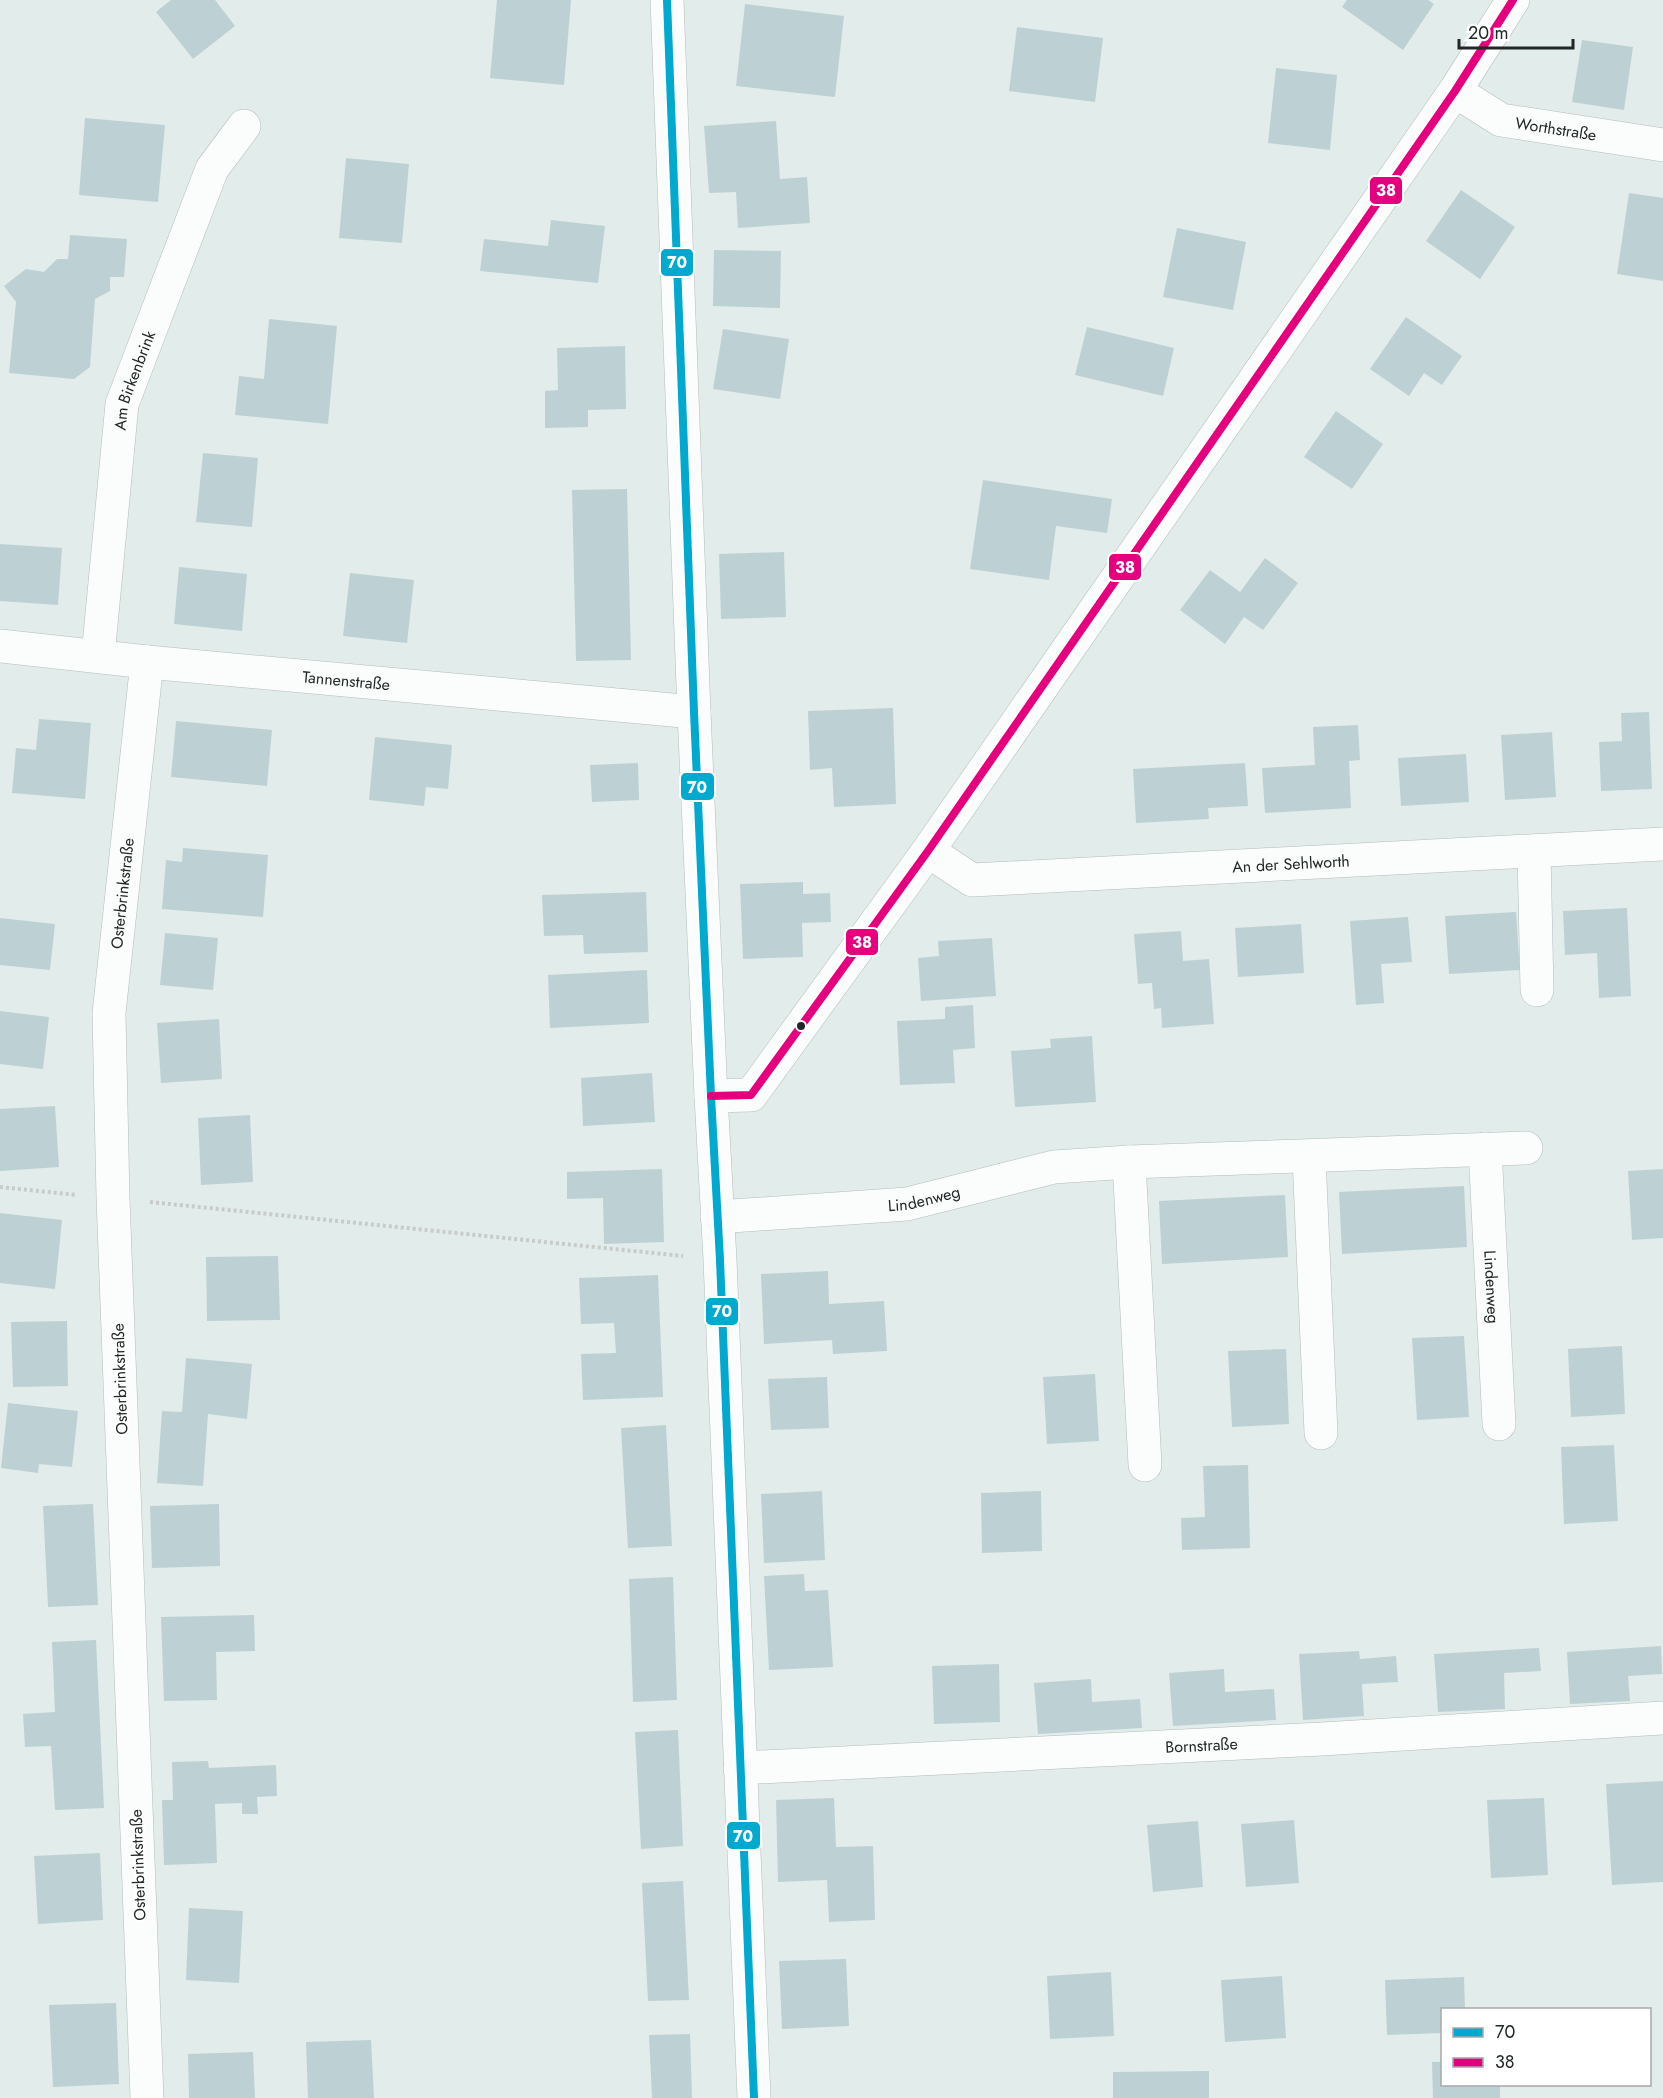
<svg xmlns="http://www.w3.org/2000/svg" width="1663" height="2098" font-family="Jost,sans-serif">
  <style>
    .building { fill: #bdd1d5 }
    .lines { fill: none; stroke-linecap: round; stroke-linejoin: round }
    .minor-casing { stroke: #b4bcbb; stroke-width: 34 }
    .path { stroke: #c7cbca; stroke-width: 4; stroke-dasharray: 3 3; stroke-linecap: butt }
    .minor { stroke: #fbfcfc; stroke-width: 33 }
    .bus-1-casing { stroke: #fff; stroke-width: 12 }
    .bus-2-casing { stroke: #fff; stroke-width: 12 }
    .bus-1 { stroke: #00a9ce; stroke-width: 8 }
    .bus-2 { stroke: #e5007d; stroke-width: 8 }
    .bus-dot { fill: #202726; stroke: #fff; stroke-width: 2 }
    .labels { text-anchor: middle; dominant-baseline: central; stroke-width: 4.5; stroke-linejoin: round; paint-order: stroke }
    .street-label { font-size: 16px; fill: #202726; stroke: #fff }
    .line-badge { stroke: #fff; stroke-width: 2 }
    .badge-label { font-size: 16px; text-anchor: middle; font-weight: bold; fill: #fff }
  </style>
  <rect width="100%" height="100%" fill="#e2ecea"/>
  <g class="building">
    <polygon points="171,0 215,0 235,26 193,59 156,12"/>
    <polygon points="497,0 571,0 564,85 490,78"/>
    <polygon points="1347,0 1428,0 1434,4 1403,50 1342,7"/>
    <polygon points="745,4 844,16 835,97 736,86"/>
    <polygon points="1017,27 1103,38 1095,102 1009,91"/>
    <polygon points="1582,40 1633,47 1624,110 1572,102"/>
    <polygon points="1276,68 1337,75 1330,150 1268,143"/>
    <polygon points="85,118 165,125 158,202 79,195"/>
    <polygon points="776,121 780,179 807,177 810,223 738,228 736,192 709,193 704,126"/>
    <polygon points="346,158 409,164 402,243 339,238"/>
    <polygon points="1461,190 1515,227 1480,279 1426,241"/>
    <polygon points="1629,193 1663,198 1663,281 1617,274"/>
    <polygon points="551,220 605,226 598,283 480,271 484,239 548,246"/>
    <polygon points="1177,228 1246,242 1233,310 1163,297"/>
    <polygon points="70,235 127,239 124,277 110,277 110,291 95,299 90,367 74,379 9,373 16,302 4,286 26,269 44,272 57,259 68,259"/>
    <polygon points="714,250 781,251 780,308 713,306"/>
    <polygon points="1406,317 1462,356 1442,385 1424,373 1409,396 1370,369"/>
    <polygon points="269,319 337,326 328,424 235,415 239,376 264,379"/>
    <polygon points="1087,327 1174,348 1163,396 1075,375"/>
    <polygon points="723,329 789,339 780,399 713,389"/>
    <polygon points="625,346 626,409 588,410 588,427 545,428 545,391 558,390 557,348"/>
    <polygon points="1336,411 1383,444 1352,489 1304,457"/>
    <polygon points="203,453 258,458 252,527 196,522"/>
    <polygon points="983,480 1112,499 1107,533 1056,526 1049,580 970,569"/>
    <polygon points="627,489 631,660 576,661 572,490"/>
    <polygon points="0,544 62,548 58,605 0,601"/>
    <polygon points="784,552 786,617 721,619 719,554"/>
    <polygon points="1265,558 1298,583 1263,630 1244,617 1225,644 1180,610 1210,570 1240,592"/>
    <polygon points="179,567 247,574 242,631 174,624"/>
    <polygon points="350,573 414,580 407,643 343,636"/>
    <polygon points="893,708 896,804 834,807 832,768 810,770 808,711"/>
    <polygon points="1649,712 1652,789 1601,791 1599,742 1622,741 1621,713"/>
    <polygon points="39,719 91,723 85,799 12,793 16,748 36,750"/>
    <polygon points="176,721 272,730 267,786 171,777"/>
    <polygon points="1358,725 1360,760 1349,761 1351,808 1265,813 1262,768 1315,765 1313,727"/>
    <polygon points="1552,732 1556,797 1505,800 1501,735"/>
    <polygon points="375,737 452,745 448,789 426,787 424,806 369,800"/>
    <polygon points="1466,754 1469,802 1401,806 1398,758"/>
    <polygon points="638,763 639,800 592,802 590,765"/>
    <polygon points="1245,763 1248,806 1208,808 1209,819 1136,823 1133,769"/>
    <polygon points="183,848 268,855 263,917 162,909 166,860 182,862"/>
    <polygon points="803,882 803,894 830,893 831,922 802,923 803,957 743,959 740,884"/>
    <polygon points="646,892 648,952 584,954 583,935 544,936 542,895"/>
    <polygon points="1627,908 1631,996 1599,998 1597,953 1565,955 1563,911"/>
    <polygon points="1516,912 1520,970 1449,974 1445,916"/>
    <polygon points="1408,917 1412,962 1381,964 1384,1003 1356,1005 1350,921"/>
    <polygon points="0,918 55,924 50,970 0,965"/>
    <polygon points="1301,924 1304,973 1238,977 1235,928"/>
    <polygon points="1181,931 1183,961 1209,959 1214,1024 1162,1028 1161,1008 1154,1009 1152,983 1138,984 1134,934"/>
    <polygon points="165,933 218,938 213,990 160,985"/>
    <polygon points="992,938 996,996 921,1001 918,958 939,956 938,941"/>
    <polygon points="647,970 649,1023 550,1028 548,975"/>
    <polygon points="973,1005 975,1048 953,1050 955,1083 900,1085 897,1021 945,1019 945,1007"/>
    <polygon points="0,1011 49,1017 43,1069 0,1064"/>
    <polygon points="219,1019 222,1079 161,1083 157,1023"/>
    <polygon points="1092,1036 1096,1102 1015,1107 1011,1051 1051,1048 1050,1039"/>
    <polygon points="652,1073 655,1122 583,1126 581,1078"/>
    <polygon points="55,1106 59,1167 0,1171 0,1109"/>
    <polygon points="250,1115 253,1182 201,1185 198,1118"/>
    <polygon points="662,1169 664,1242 604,1244 603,1198 567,1199 567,1172"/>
    <polygon points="1663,1169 1663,1238 1632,1240 1628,1171"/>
    <polygon points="1464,1186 1467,1247 1342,1254 1339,1192"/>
    <polygon points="1285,1195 1288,1257 1162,1264 1159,1201"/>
    <polygon points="0,1213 62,1220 55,1289 0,1283"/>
    <polygon points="278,1256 280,1320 207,1321 206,1257"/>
    <polygon points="828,1271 829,1304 884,1301 887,1351 833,1354 832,1340 764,1344 761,1274"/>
    <polygon points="658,1275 663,1397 583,1400 581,1354 616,1353 614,1323 581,1324 579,1278"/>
    <polygon points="67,1321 68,1386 13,1387 11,1322"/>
    <polygon points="1464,1336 1469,1417 1417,1420 1412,1338"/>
    <polygon points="1622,1346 1625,1414 1571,1417 1568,1349"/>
    <polygon points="1286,1349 1289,1424 1232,1427 1228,1351"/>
    <polygon points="186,1358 252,1364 247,1419 208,1414 203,1486 157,1483 162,1411 182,1412"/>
    <polygon points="1095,1374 1099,1441 1047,1444 1043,1377"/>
    <polygon points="827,1377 829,1428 771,1430 768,1379"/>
    <polygon points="8,1403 78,1411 72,1467 39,1464 38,1473 1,1468"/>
    <polygon points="666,1425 672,1546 628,1548 621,1428"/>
    <polygon points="1614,1445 1618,1521 1564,1524 1561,1447"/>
    <polygon points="1248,1465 1250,1548 1182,1550 1181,1518 1205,1517 1203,1466"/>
    <polygon points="822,1491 825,1560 764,1563 761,1494"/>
    <polygon points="1041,1491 1042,1551 982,1553 981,1493"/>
    <polygon points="93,1504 98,1605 48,1607 43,1506"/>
    <polygon points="219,1504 220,1566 152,1568 150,1506"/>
    <polygon points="804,1574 805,1591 828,1590 833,1667 769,1670 764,1576"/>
    <polygon points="673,1577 677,1700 633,1702 629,1579"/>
    <polygon points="254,1615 255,1651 216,1652 217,1700 164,1701 161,1617"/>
    <polygon points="96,1640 104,1808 55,1810 51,1746 25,1747 23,1714 55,1712 52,1642"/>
    <polygon points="1661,1646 1662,1674 1628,1676 1630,1701 1570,1704 1567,1652"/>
    <polygon points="1539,1648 1541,1671 1504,1673 1505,1709 1438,1712 1434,1654"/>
    <polygon points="1359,1651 1360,1659 1396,1656 1398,1682 1362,1684 1364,1716 1303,1720 1299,1654"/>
    <polygon points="999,1664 1000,1722 934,1724 932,1666"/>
    <polygon points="1224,1669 1225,1692 1274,1689 1276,1720 1173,1726 1169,1673"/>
    <polygon points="1091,1679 1092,1702 1140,1699 1142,1728 1038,1734 1034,1683"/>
    <polygon points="678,1730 683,1846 641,1849 635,1732"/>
    <polygon points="208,1761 209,1768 276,1765 277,1796 257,1797 258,1814 242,1814 242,1803 215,1804 217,1863 164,1865 162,1800 173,1800 172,1762"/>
    <polygon points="1663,1781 1663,1882 1612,1885 1606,1784"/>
    <polygon points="834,1798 836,1847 873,1846 875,1920 829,1922 827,1880 778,1882 776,1800"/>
    <polygon points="1544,1798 1548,1875 1491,1878 1487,1800"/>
    <polygon points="1294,1820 1299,1883 1246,1887 1241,1824"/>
    <polygon points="1198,1821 1203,1887 1153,1892 1147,1825"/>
    <polygon points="100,1853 103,1920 38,1924 34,1856"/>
    <polygon points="683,1881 689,2000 648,2001 642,1883"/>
    <polygon points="189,1908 243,1911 239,1983 186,1980"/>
    <polygon points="846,1959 849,2026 782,2029 779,1961"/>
    <polygon points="1111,1972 1114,2036 1050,2039 1047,1976"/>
    <polygon points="1282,1976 1286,2038 1225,2042 1221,1980"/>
    <polygon points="1464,1977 1465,2010 1442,2010 1442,2033 1387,2035 1385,1980"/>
    <polygon points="116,2003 119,2084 53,2087 49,2005"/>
    <polygon points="690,2034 692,2098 652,2098 649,2035"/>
    <polygon points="371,2040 374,2098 308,2098 306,2042"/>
    <polygon points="253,2052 255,2098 189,2098 188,2054"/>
    <polygon points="1432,2062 1442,2062 1442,2084 1500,2084 1500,2098 1433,2098"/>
    <polygon points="1209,2071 1209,2098 1113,2098 1113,2072"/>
  </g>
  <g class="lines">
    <defs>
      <g id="minor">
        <polyline points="667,0 694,712 711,1096 720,1260 754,2098"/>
        <path id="s1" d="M1455,91L1501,120L1663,145"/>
        <path id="s2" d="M0,646L147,662L694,712"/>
        <path id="s3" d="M98,656L122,404L212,169L244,126"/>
        <path id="s4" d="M928,851L972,880L1663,844"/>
        <polyline points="1534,851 1537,990"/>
        <polyline points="711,1096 751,1095 928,851 1455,91 1513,0"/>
        <path id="s5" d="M1485,1149L1499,1424"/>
        <polyline points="1309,1157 1321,1433"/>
        <polyline points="1129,1162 1145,1465"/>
        <path id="s6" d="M717,1217L907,1204L1054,1167L1129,1162L1526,1148"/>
        <path id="s7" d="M740,1768L1322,1739L1663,1718"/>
        <path id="s8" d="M147,2098L113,1198L109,1013L147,662"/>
      </g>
    </defs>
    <use href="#minor" class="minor-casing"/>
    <g class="path">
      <polyline points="0,1187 77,1195"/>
      <polyline points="150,1202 683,1256"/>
    </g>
    <use href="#minor" class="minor"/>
    <defs>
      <polyline id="bus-1" points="667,0 694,712 711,1096 720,1260 754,2098"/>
      <polyline id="bus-2" points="711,1096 751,1095 928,851 1455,91 1513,0"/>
    </defs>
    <use href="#bus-1" class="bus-1-casing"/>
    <use href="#bus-2" class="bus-2-casing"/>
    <use href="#bus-1" class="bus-1"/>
    <use href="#bus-2" class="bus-2"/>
  </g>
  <circle class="bus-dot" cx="801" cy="1026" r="5"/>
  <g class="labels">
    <g class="street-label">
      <text stroke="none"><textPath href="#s1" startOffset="110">Worthstraße</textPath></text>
      <text stroke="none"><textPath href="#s3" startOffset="279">Am Birkenbrink</textPath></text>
      <text stroke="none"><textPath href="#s2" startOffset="348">Tannenstraße</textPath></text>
      <text stroke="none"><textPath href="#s4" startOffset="372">An der Sehlworth</textPath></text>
      <text stroke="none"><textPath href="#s8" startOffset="1206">Osterbrinkstraße</textPath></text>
      <text stroke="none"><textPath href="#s6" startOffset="208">Lindenweg</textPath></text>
      <text stroke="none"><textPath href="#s5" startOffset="138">Lindenweg</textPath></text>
      <text transform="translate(120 1379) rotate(-92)">Osterbrinkstraße</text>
      <text stroke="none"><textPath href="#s7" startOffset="462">Bornstraße</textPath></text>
      <text transform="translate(138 1865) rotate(-92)">Osterbrinkstraße</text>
    </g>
  </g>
  <g class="line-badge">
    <rect x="1369" y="176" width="34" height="29" rx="6" fill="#e5007d"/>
    <rect x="660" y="248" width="34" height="29" rx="6" fill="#00a9ce"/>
    <rect x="1108" y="553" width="34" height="28" rx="6" fill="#e5007d"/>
    <rect x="680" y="772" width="35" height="29" rx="6" fill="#00a9ce"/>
    <rect x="845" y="928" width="34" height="28" rx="6" fill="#e5007d"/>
    <rect x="705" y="1297" width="34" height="29" rx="6" fill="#00a9ce"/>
    <rect x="726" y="1821" width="35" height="29" rx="6" fill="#00a9ce"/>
  </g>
  <g class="badge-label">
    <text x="1386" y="196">38</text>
    <text x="677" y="268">70</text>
    <text x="1125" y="573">38</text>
    <text x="697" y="793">70</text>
    <text x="862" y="948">38</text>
    <text x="722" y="1317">70</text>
    <text x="743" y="1842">70</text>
  </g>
  <rect x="1441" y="2008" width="210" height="78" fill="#ffffff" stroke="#a6a9a8" stroke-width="1.5"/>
  <rect x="1453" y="2028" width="30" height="9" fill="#00a9ce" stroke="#a6a9a8" stroke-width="1.5"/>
  <text x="1495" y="2038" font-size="18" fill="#202726">70</text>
  <rect x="1453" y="2058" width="30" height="9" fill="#e5007d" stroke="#a6a9a8" stroke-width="1.5"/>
  <text x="1495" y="2068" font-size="18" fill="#202726">38</text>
  <path d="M1459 39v9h114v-9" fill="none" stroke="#202726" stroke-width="3"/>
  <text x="1468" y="39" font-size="18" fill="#202726" stroke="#ffffff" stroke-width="4.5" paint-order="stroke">20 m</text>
</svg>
